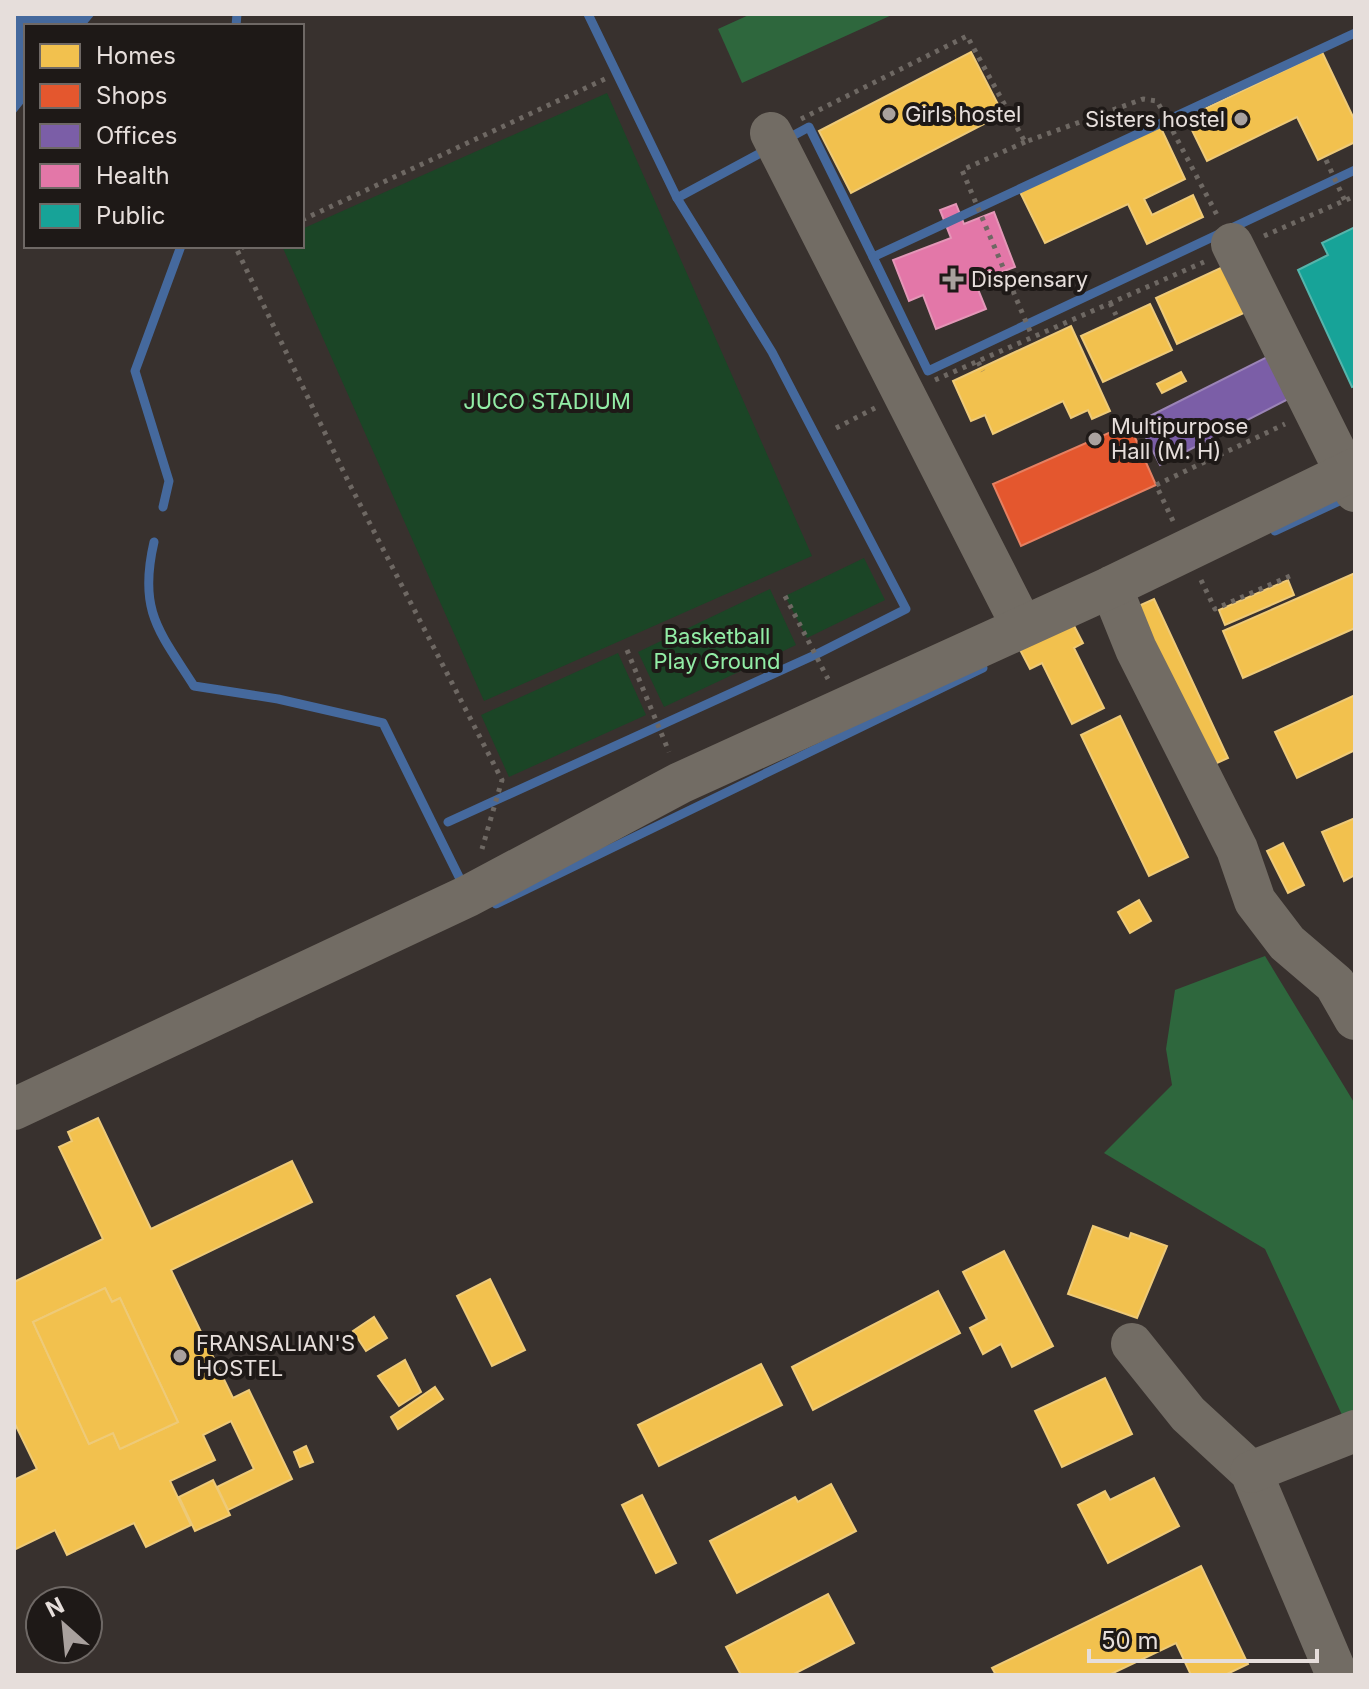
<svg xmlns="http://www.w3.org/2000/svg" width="1369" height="1689" font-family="Inter,sans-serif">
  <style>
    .green { fill: #1b4526 }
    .forest { fill: #2e673d }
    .water { fill: #45699d }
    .homes { fill: #f2c14e; stroke: #eeca78; stroke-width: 2; fill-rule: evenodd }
    .shops { fill: #e4572e; stroke: #e58062; stroke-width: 2 }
    .offices { fill: #7b5ea7; stroke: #9b84b7; stroke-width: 2 }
    .health { fill: #e377a8; stroke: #e496b7; stroke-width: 2 }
    .public { fill: #17a398; stroke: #55b5ac; stroke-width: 2 }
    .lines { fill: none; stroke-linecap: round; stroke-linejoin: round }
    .stream { stroke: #45699d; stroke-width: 9 }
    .path { stroke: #6e6863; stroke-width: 5; stroke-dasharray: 4 6; stroke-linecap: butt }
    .minor { stroke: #726c64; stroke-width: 42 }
    .poi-dot { fill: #a9a19e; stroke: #1e1917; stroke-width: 3 }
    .labels { text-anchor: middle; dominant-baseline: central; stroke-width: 8; stroke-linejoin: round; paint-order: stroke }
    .poi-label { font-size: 22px; fill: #e6dedb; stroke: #1e1917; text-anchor: start }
    .park-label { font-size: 22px; fill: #92eda6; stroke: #1e1917 }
  </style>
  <rect width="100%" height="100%" fill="#38312e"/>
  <g class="green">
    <polygon points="607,93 812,556 484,701 282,246 302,246 302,229"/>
    <polygon points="864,558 885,600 807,638 785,596"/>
    <polygon points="770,589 796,645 664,707 638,652"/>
    <polygon points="618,653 646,715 509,777 481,715"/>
  </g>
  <g class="forest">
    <polygon points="751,14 894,14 742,83 718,29"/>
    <polygon points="1265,956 1355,1104 1355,1443 1265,1249 1104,1153 1172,1085 1166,1049 1175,990"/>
  </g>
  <polygon class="water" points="14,14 95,14 85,26 26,26 26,100 14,115"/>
  <g class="homes">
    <polygon points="971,52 1003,114 851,193 819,131"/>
    <polygon points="1322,52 1355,121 1355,142 1318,160 1297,117 1207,161 1186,118"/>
    <polygon points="1160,126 1185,179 1144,199 1152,215 1193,195 1203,217 1147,244 1128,204 1045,243 1020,192"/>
    <polygon points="1227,265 1248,311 1177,344 1156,298"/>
    <polygon points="1150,304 1172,350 1103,382 1081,336"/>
    <polygon points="1071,326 1110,411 1092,419 1088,410 1071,418 1063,401 993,434 985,415 971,421 953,381"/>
    <polygon points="1181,372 1186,381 1162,393 1157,384"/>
    <polygon points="1355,573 1355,628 1243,678 1223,631"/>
    <polygon points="1288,580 1294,595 1225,625 1219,610"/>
    <polygon points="1154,599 1228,758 1208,767 1134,608"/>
    <polygon points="1070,618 1083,643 1074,648 1104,708 1072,724 1042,663 1030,669 1017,644"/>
    <polygon points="1355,695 1355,750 1297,778 1275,732"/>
    <polygon points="1120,716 1188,857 1149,876 1081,735"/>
    <polygon points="1355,818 1355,875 1344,881 1322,832"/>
    <polygon points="1283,843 1304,885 1288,893 1267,851"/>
    <polygon points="1139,900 1151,921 1130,933 1118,912"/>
    <path d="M98,1118L151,1229L292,1161L312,1202L171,1270L233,1398L249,1390L292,1479L228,1510L217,1487L254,1469L231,1421L203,1435L215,1460L170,1481L191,1525L146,1547L134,1523L67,1555L55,1530L14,1550V1480L37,1469L14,1422V1282L103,1239L59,1147L72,1141L68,1132ZM105,1288L112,1302L120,1298L178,1422L120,1449L113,1433L89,1444L33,1322Z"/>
    <polygon points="1093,1226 1129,1239 1131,1233 1167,1246 1137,1318 1068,1294"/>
    <polygon points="1004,1251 1053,1346 1012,1367 1001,1344 983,1354 970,1328 987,1319 963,1272"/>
    <polygon points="490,1279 525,1350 492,1366 457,1296"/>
    <polygon points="105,1288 112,1302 120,1298 178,1422 120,1449 113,1433 89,1444 33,1322"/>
    <polygon points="938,1291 960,1333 813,1410 792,1367"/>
    <polygon points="374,1317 387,1338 366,1351 353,1331"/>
    <polygon points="405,1360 421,1392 399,1406 378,1376"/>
    <polygon points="761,1364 782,1405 659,1466 638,1425"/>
    <polygon points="1105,1378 1132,1434 1062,1467 1035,1411"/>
    <polygon points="435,1387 443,1399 398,1429 391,1417"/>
    <polygon points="306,1446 313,1462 300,1467 294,1452"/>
    <polygon points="1154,1478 1179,1526 1108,1563 1078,1505 1105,1491 1110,1500"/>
    <polygon points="213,1480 230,1515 195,1531 179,1497"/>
    <polygon points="831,1484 856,1531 737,1593 710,1541 795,1497 798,1502"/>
    <polygon points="642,1495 676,1563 656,1573 622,1505"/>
    <polygon points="1201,1566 1248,1664 1225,1675 1191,1675 1176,1643 1109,1675 996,1675 992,1668"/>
    <polygon points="828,1594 854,1643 792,1675 741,1675 726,1647"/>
  </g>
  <polygon class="shops" points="1129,424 1156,485 1021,546 993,484"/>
  <polygon class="offices" points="1279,351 1300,393 1160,465 1138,422"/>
  <polygon class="health" points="956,204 964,224 994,212 1015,267 975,282 986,309 936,329 923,295 909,301 893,260 951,238 940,210"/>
  <polygon class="public" points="1355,227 1355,386 1352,387 1298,270 1328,255 1322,243"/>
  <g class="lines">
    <g class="stream">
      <polyline points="236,26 237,14"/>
      <polyline points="785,140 809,127 873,257 1355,33"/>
      <polyline points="677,198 768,149"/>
      <polyline points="873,257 928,371 1355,170"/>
      <polyline points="163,507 169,481 135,371 181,246"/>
      <polyline points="1275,531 1348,497"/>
      <path d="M154,542C138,611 159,631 194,686L278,699L383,723L463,885"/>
      <polyline points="448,822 817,654 906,609 772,352 677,198 588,14"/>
      <polyline points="496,904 983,668"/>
    </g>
    <g class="path">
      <polyline points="801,119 967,36 1025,142 1143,99 1157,101 1217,215"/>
      <polyline points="1025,142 962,170 1032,336"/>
      <polyline points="1326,160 1345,201"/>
      <polyline points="302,220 607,78"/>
      <polyline points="1264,236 1355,196"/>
      <polyline points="245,246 237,250 349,483 502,780 482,849"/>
      <polyline points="1110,303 1116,315"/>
      <polyline points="978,362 983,371"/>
      <polyline points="935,380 1204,262"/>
      <polyline points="836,428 875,408"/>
      <polyline points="1173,521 1156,485 1285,424"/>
      <polyline points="1201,580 1215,609 1290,576 1292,579"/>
      <polyline points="785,596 828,679"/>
      <polyline points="627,650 669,752"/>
    </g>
    <g class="minor">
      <polyline points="771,133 1022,626"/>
      <polyline points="1232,244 1355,491"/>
      <polyline points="1111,587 1136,649 1237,849 1255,901 1287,943 1335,984 1355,1019"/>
      <polyline points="14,1109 468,896 680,783 1111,587 1355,469"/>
      <polyline points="1132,1344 1188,1414 1251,1472 1337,1675"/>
      <polyline points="1251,1472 1355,1431"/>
    </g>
  </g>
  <g class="poi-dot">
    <circle cx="889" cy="114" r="8"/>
    <circle cx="1241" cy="119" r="8"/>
    <path d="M949 267h8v8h8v8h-8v8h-8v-8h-8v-8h8z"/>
    <circle cx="1095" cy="439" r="8"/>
    <circle cx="180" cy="1356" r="8"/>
  </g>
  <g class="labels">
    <g class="poi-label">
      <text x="905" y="114">Girls hostel</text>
      <text x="1225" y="119" text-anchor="end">Sisters hostel</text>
      <text x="971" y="279">Dispensary</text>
      <text x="1111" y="426">Multipurpose<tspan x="1111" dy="25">Hall (M. H)</tspan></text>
      <text x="196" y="1343">FRANSALIAN'S<tspan x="196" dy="25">HOSTEL</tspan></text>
    </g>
    <g class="park-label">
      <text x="547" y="401">JUCO STADIUM</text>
      <text x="717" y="636">Basketball<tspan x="717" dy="25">Play Ground</tspan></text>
    </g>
  </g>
  <rect width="1369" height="1689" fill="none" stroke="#e6dedb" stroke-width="32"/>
  <rect x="24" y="24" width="280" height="224" fill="#1e1917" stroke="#6e6865" stroke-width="2"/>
  <rect x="40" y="44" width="40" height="24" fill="#f2c14e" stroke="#6e6865" stroke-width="2"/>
  <text x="96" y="64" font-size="24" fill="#e6dedb">Homes</text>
  <rect x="40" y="84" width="40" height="24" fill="#e4572e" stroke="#6e6865" stroke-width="2"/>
  <text x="96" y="104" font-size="24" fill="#e6dedb">Shops</text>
  <rect x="40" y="124" width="40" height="24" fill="#7b5ea7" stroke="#6e6865" stroke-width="2"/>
  <text x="96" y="144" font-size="24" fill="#e6dedb">Offices</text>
  <rect x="40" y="164" width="40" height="24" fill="#e377a8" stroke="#6e6865" stroke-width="2"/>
  <text x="96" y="184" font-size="24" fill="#e6dedb">Health</text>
  <rect x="40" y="204" width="40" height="24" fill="#17a398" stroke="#6e6865" stroke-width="2"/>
  <text x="96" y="224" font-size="24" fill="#e6dedb">Public</text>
  <g transform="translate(64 1625) rotate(333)"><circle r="38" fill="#1e1917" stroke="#6e6865" stroke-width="2"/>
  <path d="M0-6L14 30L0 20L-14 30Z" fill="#a9a19e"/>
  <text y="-12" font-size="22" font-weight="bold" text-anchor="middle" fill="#e6dedb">N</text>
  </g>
  <path d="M1089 1649v12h228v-12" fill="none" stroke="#e6dedb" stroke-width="4"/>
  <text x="1101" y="1649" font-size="24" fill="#e6dedb" stroke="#1e1917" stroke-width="6" paint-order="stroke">50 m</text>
</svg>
